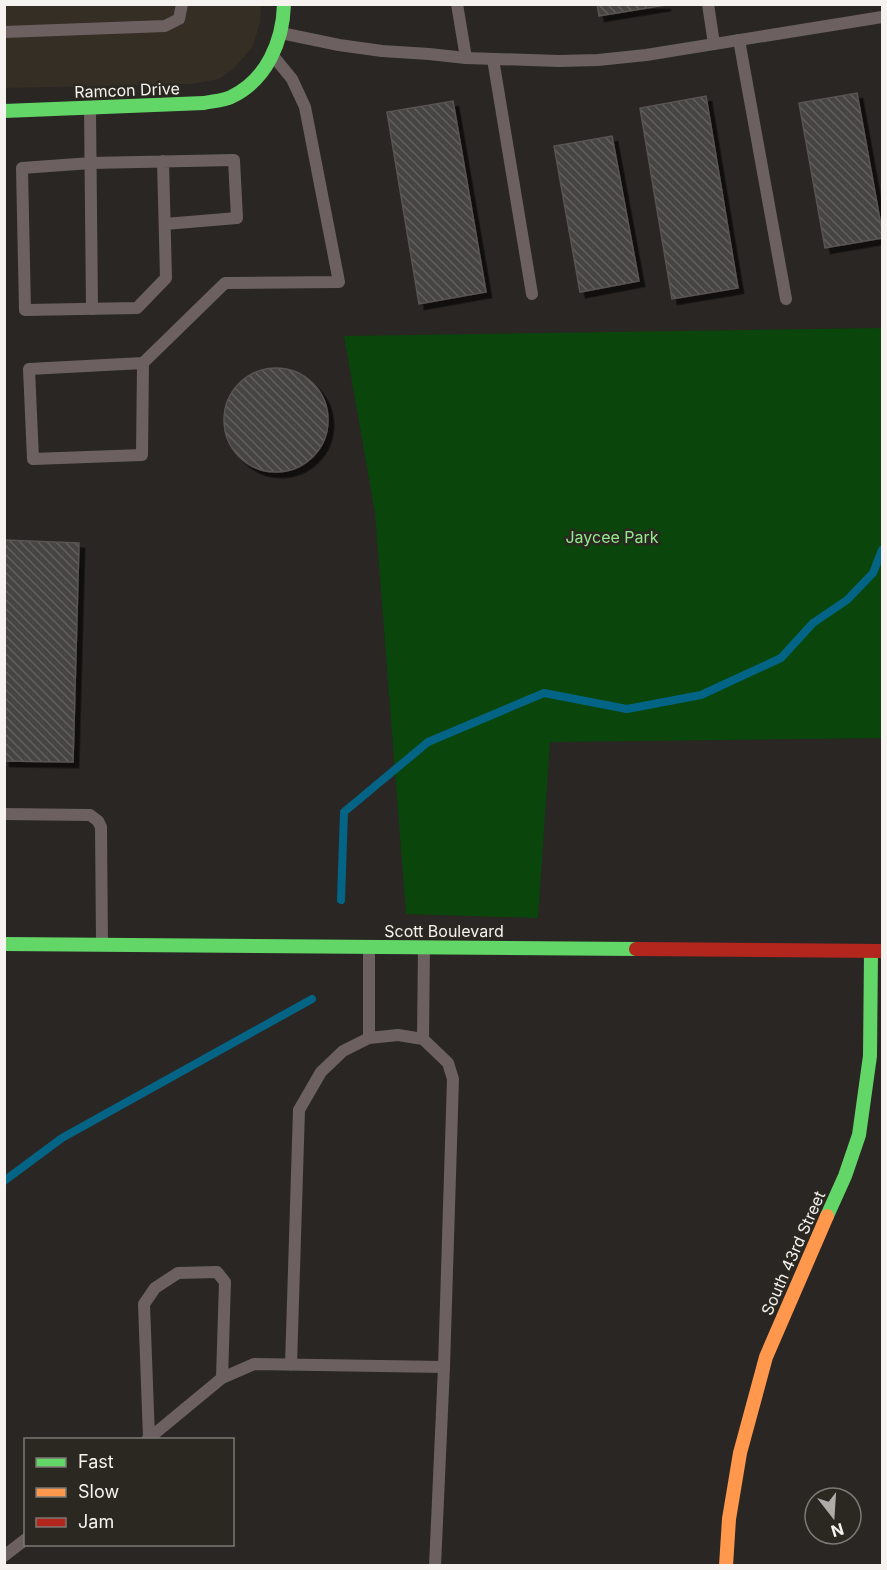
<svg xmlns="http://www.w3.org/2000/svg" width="887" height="1570" font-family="Inter,sans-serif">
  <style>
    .built { fill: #352e24 }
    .park { fill: #0a450b }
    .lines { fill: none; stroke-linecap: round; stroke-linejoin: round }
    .stream { stroke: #046485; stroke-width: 8 }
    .building { fill: url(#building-back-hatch); stroke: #585452; stroke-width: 1.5; filter: url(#shadow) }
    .lane { stroke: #6c6061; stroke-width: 12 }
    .fast { stroke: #63d668; stroke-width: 14 }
    .slow { stroke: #ff974d; stroke-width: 14 }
    .jam { stroke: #b3261e; stroke-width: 14 }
    .labels { text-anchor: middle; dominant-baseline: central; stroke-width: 5; stroke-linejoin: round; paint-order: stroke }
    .street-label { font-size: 16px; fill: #f6f2ef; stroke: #2b2721 }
    .park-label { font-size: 16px; fill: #92ec8d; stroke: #2b2721 }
  </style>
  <defs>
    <pattern id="building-back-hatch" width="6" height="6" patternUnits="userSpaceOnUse" patternTransform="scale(1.5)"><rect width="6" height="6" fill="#474442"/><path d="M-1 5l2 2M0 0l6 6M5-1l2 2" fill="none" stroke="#625f5e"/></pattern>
    <filter id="shadow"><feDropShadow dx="5.5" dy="5.5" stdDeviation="0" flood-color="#0009"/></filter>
  </defs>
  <rect width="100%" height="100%" fill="#292623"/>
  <polygon class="built" points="4,5 261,5 260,23 252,48 234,68 219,79 192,84 5,88"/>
  <polygon class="park" points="882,328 882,738 550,742 538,918 406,914 375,513 344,336"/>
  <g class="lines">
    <g class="stream">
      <polyline points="341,900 344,812 428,742 544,693 627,709 701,695 781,658 813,623 847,600 873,573 882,550"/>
      <polyline points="4,1181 62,1138 312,999"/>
    </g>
  </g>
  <g class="building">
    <polygon points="597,4 665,4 665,5 599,16"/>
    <polygon points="857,93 882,231 882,238 825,248 799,103"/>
    <polygon points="706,96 738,288 672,299 640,108"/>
    <polygon points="453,101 486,292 419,304 387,112"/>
    <polygon points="612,136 639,281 580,292 554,146"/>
    <circle cx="276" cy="420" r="52"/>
    <polygon points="4,540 79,543 73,762 4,761"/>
  </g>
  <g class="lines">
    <g class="lane">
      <polyline points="457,4 466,58"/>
      <polyline points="708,4 714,44"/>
      <polyline points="4,32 165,26 179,19 182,4"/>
      <polyline points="281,33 339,45 382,51 429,54 466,58 559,61 598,60 646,55 882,17"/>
      <polyline points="739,40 786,299"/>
      <polyline points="493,59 532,294"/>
      <polyline points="90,109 92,309"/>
      <polyline points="163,161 166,278 137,308 25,310 22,168 91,163 234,160 237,218 165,224"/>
      <polyline points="143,363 29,369 33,459 142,455 143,363 225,283 339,282 305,107 292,79 274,57"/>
      <polyline points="4,814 90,815 98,821 101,827 102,944"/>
      <polyline points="369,947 369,1038"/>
      <polyline points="423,1039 424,947"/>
      <polyline points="149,1438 144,1304 155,1288 178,1273 217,1272 225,1282 222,1378"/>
      <polyline points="147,1440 222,1378 254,1364 444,1367 453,1079 448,1063 423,1039 398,1035 369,1038 343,1051 321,1072 299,1110 291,1365"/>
      <polyline points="4,1556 26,1539"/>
      <polyline points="435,1566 444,1367"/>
    </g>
    <g class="fast">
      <path d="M4,111L204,103C213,101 223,101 231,97C267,80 283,41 284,4"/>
      <polyline points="4,944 636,949"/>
      <polyline points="827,1216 845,1176 859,1135 870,1056 871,951"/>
    </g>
    <polyline class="slow" points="726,1566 729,1519 740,1453 766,1357 827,1216"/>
    <polyline class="jam" points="636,949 882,951"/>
  </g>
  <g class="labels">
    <g class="street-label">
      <text transform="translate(127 90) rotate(-2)">Ramcon Drive</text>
      <text x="444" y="931">Scott Boulevard</text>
      <text transform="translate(793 1253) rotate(-66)">South 43rd Street</text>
    </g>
    <g class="park-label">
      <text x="612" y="537">Jaycee Park</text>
    </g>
  </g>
  <rect width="887" height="1570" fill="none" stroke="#f6f2ef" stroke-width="12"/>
  <rect x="24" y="1438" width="210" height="108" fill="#2b2721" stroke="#7c7873" stroke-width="1.5"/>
  <rect x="36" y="1458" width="30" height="9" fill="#63d668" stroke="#7c7873" stroke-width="1.5"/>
  <text x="78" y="1468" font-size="18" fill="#f6f2ef">Fast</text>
  <rect x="36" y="1488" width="30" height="9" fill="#ff974d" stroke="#7c7873" stroke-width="1.5"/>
  <text x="78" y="1498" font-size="18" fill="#f6f2ef">Slow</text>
  <rect x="36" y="1518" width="30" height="9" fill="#b3261e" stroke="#7c7873" stroke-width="1.5"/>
  <text x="78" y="1528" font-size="18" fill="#f6f2ef">Jam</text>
  <g transform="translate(833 1516) rotate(163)"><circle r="28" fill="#2b2721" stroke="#7c7873" stroke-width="1.5"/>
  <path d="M0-4.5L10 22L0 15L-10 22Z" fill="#aeaba8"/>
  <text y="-9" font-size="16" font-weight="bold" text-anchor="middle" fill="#f6f2ef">N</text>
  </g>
</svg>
